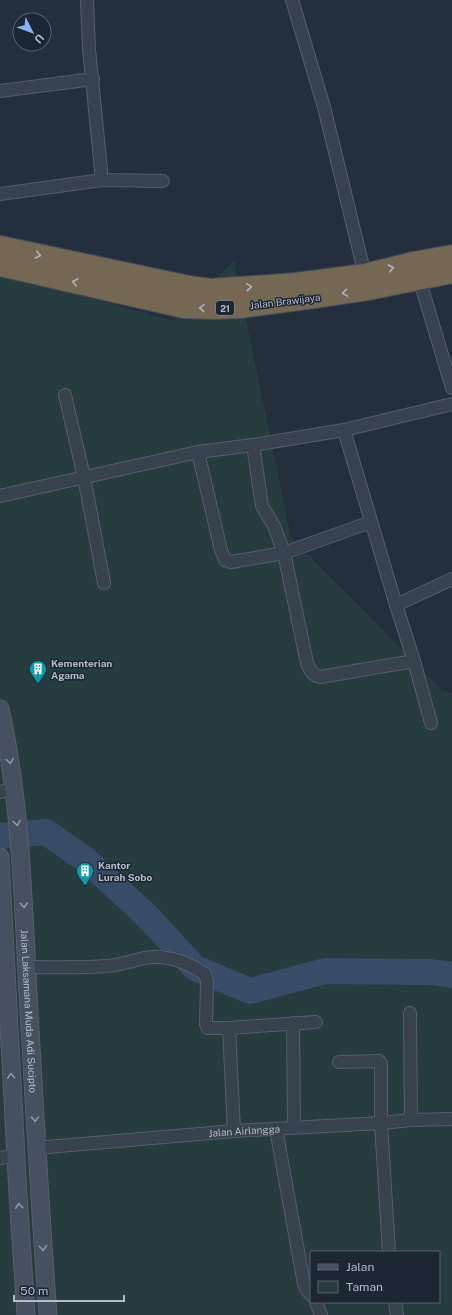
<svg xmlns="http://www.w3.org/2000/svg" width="452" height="1315" font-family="'Public Sans',sans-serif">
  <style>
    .green { fill: #263c3f; fill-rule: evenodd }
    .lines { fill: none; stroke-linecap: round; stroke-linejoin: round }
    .river { stroke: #394c67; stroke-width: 26 }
    .street-casing { stroke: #565f6c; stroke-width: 14 }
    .secondary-casing { stroke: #565f6c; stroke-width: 19 }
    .highway-casing { stroke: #434c59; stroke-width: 24 }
    .street { stroke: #38414e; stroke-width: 12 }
    .secondary { stroke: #465061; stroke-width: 17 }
    .highway { stroke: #746855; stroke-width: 22 }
    .oneway { stroke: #aeb4bd }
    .oneway2 { stroke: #8e96a5 }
    .labels { text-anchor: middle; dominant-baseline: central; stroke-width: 3; stroke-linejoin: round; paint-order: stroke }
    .shield { fill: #1d2633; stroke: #878f9c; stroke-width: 1 }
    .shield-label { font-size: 9px; font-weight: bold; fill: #b4bcc9 }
    .street-label { font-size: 10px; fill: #b4bcc9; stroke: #1d2633 }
    .poi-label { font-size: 10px; font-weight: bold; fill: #b4bcc9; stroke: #1d2633; text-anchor: start }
  </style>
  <rect width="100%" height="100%" fill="#242f3e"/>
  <path class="green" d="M234,261L291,537L443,691L452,693V1315H0V273L173,321ZM311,1252H439V1302H311Z"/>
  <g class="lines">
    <polyline class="river" points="0,836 46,832 86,860 146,915 195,968 250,991 325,971 431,972 452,975"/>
    <defs>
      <g id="street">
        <polyline points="87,0 89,49 102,180"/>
        <polyline points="292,0 324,107 366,279"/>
        <polyline points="0,91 93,79"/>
        <polyline points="0,194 102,180 163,181"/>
        <polyline points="419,278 452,388"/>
        <polyline points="65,395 84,477 104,583"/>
        <polyline points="344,430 396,605 414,661 431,723"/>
        <path d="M253,445L262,506L274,526L284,553L307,663C310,671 313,675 320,677L414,661"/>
        <polyline points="198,452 221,550 225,560 231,562 284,553 371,522"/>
        <polyline points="0,496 198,452 253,445 344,430 452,404"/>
        <polyline points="396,605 452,579"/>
        <polyline points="0,792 13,789"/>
        <path d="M27,967C54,967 81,968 107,966C120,965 132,961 144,958C165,954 187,962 205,974L207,981L206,1024L208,1028H229L316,1022"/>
        <polyline points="410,1013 411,1120"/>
        <polyline points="293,1023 294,1127"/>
        <polyline points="229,1028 234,1131"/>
        <polyline points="339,1062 379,1061 381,1064 381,1123 389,1252"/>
        <polyline points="276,1129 304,1284 307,1290 311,1295"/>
        <path id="s1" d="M36,1148L234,1131L381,1123L411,1120L452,1119"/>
        <polyline points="0,1158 16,1155"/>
        <polyline points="316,1302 321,1315"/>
        <polyline points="395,1302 397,1315"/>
      </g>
      <g id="secondary">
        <path id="s2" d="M0,709C21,802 23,899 28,994C34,1101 40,1208 48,1315"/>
        <polyline points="0,857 18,1194 26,1315"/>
      </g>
      <g id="highway">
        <polyline points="0,247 189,287 210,290 296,284 365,275 414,263 452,256"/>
        <polyline points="0,265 184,307 215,308 240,307 314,297 368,289 452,272"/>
      </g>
    </defs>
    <use href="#street" class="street-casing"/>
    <use href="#secondary" class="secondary-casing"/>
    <use href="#highway" class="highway-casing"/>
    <use href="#street" class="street"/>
    <use href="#secondary" class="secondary"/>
    <use href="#highway" class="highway"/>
  </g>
  <defs><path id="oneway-chevron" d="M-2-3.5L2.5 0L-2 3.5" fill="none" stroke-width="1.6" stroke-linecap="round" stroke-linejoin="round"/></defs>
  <g class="oneway">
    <use href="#oneway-chevron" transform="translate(38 255) rotate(12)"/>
    <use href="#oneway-chevron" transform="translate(391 268) rotate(-13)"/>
    <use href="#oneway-chevron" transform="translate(75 282) rotate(-167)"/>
    <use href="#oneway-chevron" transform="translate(249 287) rotate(-4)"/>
    <use href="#oneway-chevron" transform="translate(345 293) rotate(171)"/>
    <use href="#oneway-chevron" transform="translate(202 308) rotate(-177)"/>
  </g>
  <g class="oneway2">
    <use href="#oneway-chevron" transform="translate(10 761) rotate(82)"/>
    <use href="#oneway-chevron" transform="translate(17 823) rotate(83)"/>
    <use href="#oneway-chevron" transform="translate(24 905) rotate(87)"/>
    <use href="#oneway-chevron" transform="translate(11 1076) rotate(-93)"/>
    <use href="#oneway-chevron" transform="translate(35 1119) rotate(88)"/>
    <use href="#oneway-chevron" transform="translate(19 1206) rotate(-94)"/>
    <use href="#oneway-chevron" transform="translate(43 1248) rotate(86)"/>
  </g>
  <defs>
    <symbol id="building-pin" viewBox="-11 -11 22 30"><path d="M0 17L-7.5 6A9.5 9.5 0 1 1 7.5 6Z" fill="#0f9aa8" stroke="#1d2633"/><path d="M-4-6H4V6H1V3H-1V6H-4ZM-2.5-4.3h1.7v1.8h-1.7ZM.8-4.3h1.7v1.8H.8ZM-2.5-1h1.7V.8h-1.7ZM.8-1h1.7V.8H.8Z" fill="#fff"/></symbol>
  </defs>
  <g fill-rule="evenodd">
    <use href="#building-pin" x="28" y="659" width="20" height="27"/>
    <use href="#building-pin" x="75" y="861" width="20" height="27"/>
  </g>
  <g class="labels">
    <rect class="shield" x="216" y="301" width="18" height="14" rx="3"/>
    <g class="shield-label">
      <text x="225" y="308">21</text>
    </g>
    <g class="street-label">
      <text transform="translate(285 301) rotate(-7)">Jalan Brawijaya</text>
      <text stroke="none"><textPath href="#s2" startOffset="304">Jalan Laksamana Muda Adi Sucipto</textPath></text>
      <text stroke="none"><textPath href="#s1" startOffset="209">Jalan Airlangga</textPath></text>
    </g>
    <g class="poi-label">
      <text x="51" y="663">Kementerian<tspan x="51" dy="12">Agama</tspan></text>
      <text x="98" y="865">Kantor<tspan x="98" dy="12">Lurah Sobo</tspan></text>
    </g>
  </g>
  <rect x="310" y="1251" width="130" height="52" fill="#1d2633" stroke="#59626f"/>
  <rect x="318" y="1264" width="20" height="6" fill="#465061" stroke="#59626f"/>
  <text x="346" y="1271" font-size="12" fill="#b4bcc9">Jalan</text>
  <rect x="318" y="1281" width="20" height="12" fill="#263c3f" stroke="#59626f"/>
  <text x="346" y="1291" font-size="12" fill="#b4bcc9">Taman</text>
  <g transform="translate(32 32) rotate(132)"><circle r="19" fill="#1d2633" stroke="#59626f"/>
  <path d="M0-3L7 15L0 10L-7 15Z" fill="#8ab4f8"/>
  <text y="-6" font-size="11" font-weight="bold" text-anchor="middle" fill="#b4bcc9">U</text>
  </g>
  <path d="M14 1295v6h110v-6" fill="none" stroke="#b4bcc9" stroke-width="2"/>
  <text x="20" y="1295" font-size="12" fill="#b4bcc9" stroke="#1d2633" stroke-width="3" paint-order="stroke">50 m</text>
</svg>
